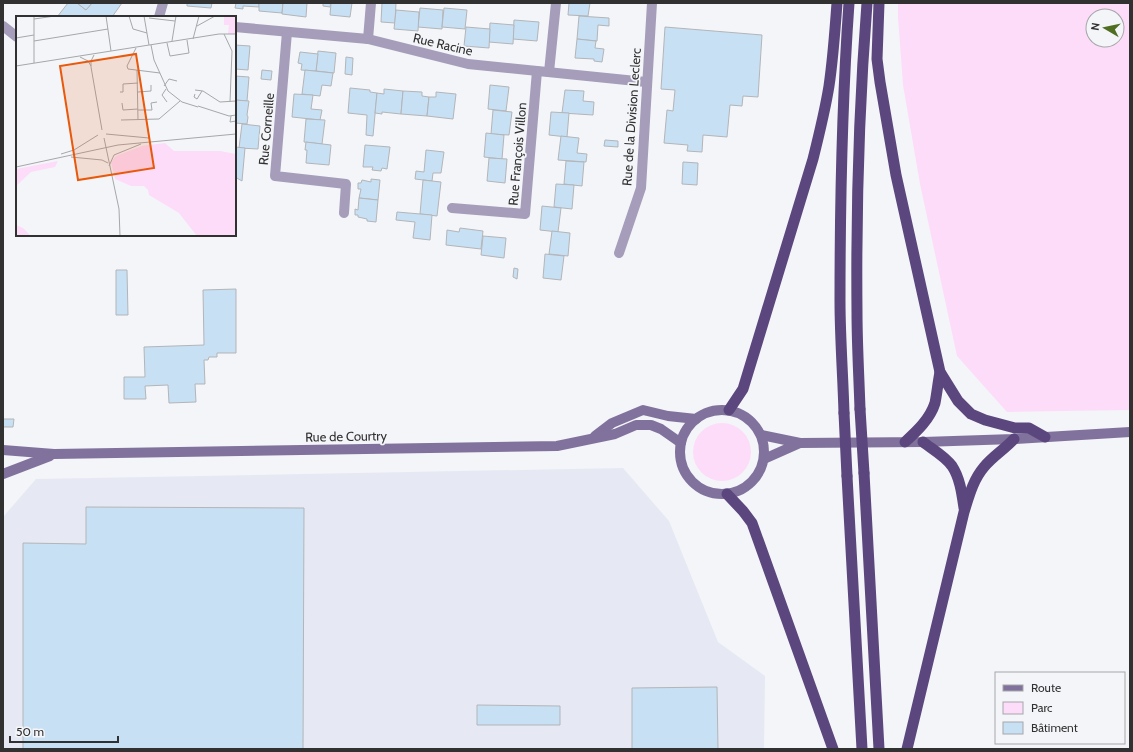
<svg xmlns="http://www.w3.org/2000/svg" width="1133" height="752" font-family="Cabin,sans-serif">
  <style>
    .built { fill: #e6e9f4 }
    .green { fill: #fddcfa; fill-rule: evenodd }
    .building { fill: #c7e0f4; stroke: #b3b5b8 }
    .lines { fill: none; stroke-linecap: round; stroke-linejoin: round }
    .minor { stroke: #a69dba; stroke-width: 10 }
    .secondary { stroke: #81729d; stroke-width: 10 }
    .trunk { stroke: #5b477d; stroke-width: 11 }
    .trunk-bridge { stroke: #5b477d; stroke-width: 11 }
    .labels { text-anchor: middle; dominant-baseline: central; stroke-width: 3.5; stroke-linejoin: round; paint-order: stroke }
    .street-label { font-size: 13px; fill: #313132; stroke: #f4f5f8 }
    .inset-road { fill: none; stroke: #a6a7a9; stroke-width: 1 }
    .view { fill: #e8590c; fill-opacity: 0.15; stroke: #e8590c; stroke-width: 2 }
    .inset-edge { fill: none; stroke: #313132; stroke-width: 2 }
  </style>
  <rect width="100%" height="100%" fill="#f4f5f8"/>
  <polygon class="built" points="623,468 669,521 718,642 765,676 764,749 3,749 3,517 36,479"/>
  <g class="green">
    <path d="M898,3H1130V410L1007,412L957,356L920,184L903,85L898,17ZM1093,16H1117V40H1093Z"/>
    <circle cx="722" cy="452" r="29"/>
  </g>
  <g class="building">
    <polygon points="68,3 77,3 86,10 92,3 122,3 112,17 57,17"/>
    <polygon points="77,3 92,3 86,10"/>
    <polygon points="187,3 212,3 211,8 187,6"/>
    <polygon points="236,3 259,3 259,7 243,6 243,9 235,8"/>
    <polygon points="259,3 283,3 282,13 259,11"/>
    <polygon points="283,3 307,3 306,17 282,14"/>
    <polygon points="323,3 331,3 330,7 323,6"/>
    <polygon points="331,3 352,3 350,17 330,15"/>
    <polygon points="382,3 396,3 395,23 381,22"/>
    <polygon points="569,3 590,3 588,16 568,15"/>
    <polygon points="420,8 443,10 442,29 418,27"/>
    <polygon points="444,8 467,10 465,29 442,27"/>
    <polygon points="396,10 419,12 418,31 394,29"/>
    <polygon points="579,16 609,18 609,26 598,25 597,41 577,39"/>
    <polygon points="514,20 539,22 537,41 513,39"/>
    <polygon points="490,23 514,25 513,44 489,42"/>
    <polygon points="466,27 490,29 489,48 464,46"/>
    <polygon points="665,27 762,35 758,97 743,96 742,106 730,105 727,137 703,135 702,152 687,151 688,145 664,143 667,110 673,111 675,90 661,89"/>
    <polygon points="577,39 596,41 595,48 604,49 602,62 594,61 594,59 575,58"/>
    <polygon points="235,45 250,46 248,70 235,69"/>
    <polygon points="318,51 336,53 334,73 316,71"/>
    <polygon points="300,52 318,54 316,71 301,70 302,64 298,63"/>
    <polygon points="346,57 353,58 352,75 345,74"/>
    <polygon points="262,70 272,71 271,80 261,79"/>
    <polygon points="305,70 333,73 331,86 322,85 320,96 302,94"/>
    <polygon points="235,76 249,77 247,101 235,100"/>
    <polygon points="490,85 509,87 506,111 488,109"/>
    <polygon points="350,88 370,90 370,92 377,93 373,136 366,135 367,115 348,113"/>
    <polygon points="384,89 403,91 401,114 382,112 382,114 375,113 377,93 384,94"/>
    <polygon points="565,90 584,91 583,101 594,102 593,115 562,113"/>
    <polygon points="403,91 422,92 422,96 429,97 427,116 401,114"/>
    <polygon points="436,92 456,94 453,119 427,116 429,97 436,97"/>
    <polygon points="294,94 313,95 311,109 322,110 320,120 292,117"/>
    <polygon points="235,100 249,101 247,115 248,117 247,124 235,123"/>
    <polygon points="493,110 512,112 509,135 491,134"/>
    <polygon points="551,112 569,113 567,137 549,135"/>
    <polygon points="306,119 325,120 322,144 304,142"/>
    <polygon points="242,124 260,126 258,149 239,148"/>
    <polygon points="486,133 504,135 502,159 484,157"/>
    <polygon points="561,136 579,138 577,153 587,154 586,162 558,160"/>
    <polygon points="605,140 618,141 618,147 604,146"/>
    <polygon points="306,142 331,145 329,165 306,163 307,150 305,150"/>
    <polygon points="365,145 390,147 387,169 382,168 381,171 372,170 373,167 363,167"/>
    <polygon points="235,147 245,148 242,181 235,177"/>
    <polygon points="426,150 444,152 441,173 433,173 432,181 415,179 416,171 424,172"/>
    <polygon points="489,158 507,159 505,183 487,181"/>
    <polygon points="566,161 584,162 582,186 564,184"/>
    <polygon points="683,162 698,163 697,185 682,184"/>
    <polygon points="371,179 380,180 378,200 359,198 361,189 358,189 358,183 361,183 362,180 371,182"/>
    <polygon points="423,180 441,182 437,216 420,214"/>
    <polygon points="556,184 574,185 572,209 554,207"/>
    <polygon points="359,198 378,200 376,222 367,221 367,219 358,217 358,215 355,215 355,209 358,210"/>
    <polygon points="542,206 561,208 558,232 540,230"/>
    <polygon points="397,212 432,215 430,240 413,238 415,222 396,220"/>
    <polygon points="460,228 483,231 481,249 446,245 447,230 459,232"/>
    <polygon points="552,231 570,233 568,256 549,254"/>
    <polygon points="483,236 506,238 504,258 481,255"/>
    <polygon points="545,254 564,256 561,280 543,278"/>
    <polygon points="514,268 518,269 517,279 513,277"/>
    <polygon points="116,270 127,270 128,315 116,315"/>
    <polygon points="236,289 236,353 217,353 217,357 209,357 208,360 204,360 205,384 195,384 196,402 169,403 168,385 145,386 146,399 124,399 124,377 145,377 144,347 204,345 203,290"/>
    <polygon points="3,419 14,419 13,427 3,427"/>
    <polygon points="86,507 304,508 303,749 23,749 23,543 86,544"/>
    <polygon points="717,687 718,749 632,749 632,688"/>
    <polygon points="477,705 560,706 560,725 477,725"/>
  </g>
  <g class="lines">
    <g class="minor">
      <polyline points="159,17 163,3"/>
      <polyline points="3,26 17,37"/>
      <polyline points="235,27 368,39 468,64 646,82"/>
      <polyline points="287,32 275,176 346,184 344,213"/>
      <polyline points="368,39 371,3"/>
      <polyline points="549,72 556,3"/>
      <polyline points="452,208 525,214 537,71"/>
      <polyline points="619,253 641,188 652,3"/>
    </g>
    <g class="secondary">
      <circle cx="722" cy="452" r="42"/>
      <polyline points="761,435 800,443 923,442 1014,439 1130,432"/>
      <polyline points="595,436 612,423 643,410 668,416 696,419"/>
      <polyline points="3,450 54,454 557,446 615,434 636,425 651,425 661,429 681,443"/>
      <polyline points="764,459 800,443"/>
      <polyline points="3,474 50,456"/>
    </g>
    <g class="trunk">
      <polyline points="879,3 877,59 880,82 896,175 940,372 958,401 971,414 985,420 1015,428 1029,428 1045,437"/>
      <path d="M860,409C859,377 857,345 857,312C856,209 859,106 867,3"/>
      <path d="M729,410L743,389L813,159C819,135 825,111 829,86C833,59 835,31 837,3"/>
      <path d="M844,413C843,376 840,338 840,301C840,201 842,102 849,3"/>
      <path d="M905,442C917,431 930,419 935,403C937,393 938,382 940,372"/>
      <path d="M923,442C932,449 945,456 952,466C960,478 962,494 964,508"/>
      <polyline points="864,473 879,749"/>
      <polyline points="847,476 862,749"/>
      <polyline points="727,494 743,511 752,523 833,749"/>
      <path d="M907,749L964,512C969,496 973,480 984,467C993,456 1005,449 1014,439"/>
    </g>
    <g class="trunk-bridge">
      <polyline points="860,409 864,473"/>
      <polyline points="844,413 847,476"/>
    </g>
  </g>
  <g class="labels">
    <g class="street-label">
      <text transform="translate(443 44) rotate(13)">Rue Racine</text>
      <text transform="translate(631 117) rotate(-86)">Rue de la Division Leclerc</text>
      <text transform="translate(266 129) rotate(-85)">Rue Corneille</text>
      <text transform="translate(517 154) rotate(-85)">Rue François Villon</text>
      <text transform="translate(346 436) rotate(-1)">Rue de Courtry</text>
    </g>
  </g>
  <g transform="translate(16 16)">
    <rect width="220" height="220" fill="#f4f5f8"/>
    <path d="M208,0H220V18H212L213,9H208ZM149,127L158,135H204L220,138V220H181L163,197L133,179L132,174L128,170H115L99,163L95,146L100,140L126,130ZM42,145L39,151L15,156L1,169L0,180V153ZM0,209L7,212L15,220H0Z" fill="#fddcfa"/>
    <path class="inset-road" d="M18,0V47M90,0L95,35M113,0L117,13L131,17M128,0L133,29M133,2L159,5M18,3L39,0M181,10L199,0M208,18L216,35L214,86M0,22L18,19M177,23L183,0M18,25L92,13M156,25L160,0M151,27L154,40L173,37L171,24M135,29L138,44L152,75L166,86L182,91M120,32L111,50L112,53L144,57M78,39L75,45V51L86,114M64,41L72,45L75,50M0,50L203,18H220M121,54L122,104M148,70L153,63L161,65M150,73L146,79L151,86M179,74L187,75L204,86L220,85M104,76H107V68L122,67M122,76L135,75V69M179,78L178,81L181,83L186,75M106,87L107,94L122,93M182,90L213,100L220,99M122,94H136L135,87L141,86M215,100L214,106L220,105M105,104L143,103L164,85M90,118L133,122M88,122L103,193L104,220M45,138L58,134L82,119M55,141L86,144L92,147M93,150L98,139L125,128M0,151L102,129L220,118"/>
    <path class="view" d="M120,38L138,152L62,164L44,50Z"/>
    <rect width="220" height="220" class="inset-edge"/>
  </g>
  <rect width="1133" height="752" fill="none" stroke="#313132" stroke-width="8"/>
  <rect x="995" y="672" width="130" height="72" fill="#f4f5f8" stroke="#a6a7a9"/>
  <rect x="1003" y="685" width="20" height="6" fill="#81729d" stroke="#a6a7a9"/>
  <text x="1031" y="692" font-size="12" fill="#313132">Route</text>
  <rect x="1003" y="702" width="20" height="12" fill="#fddcfa" stroke="#a6a7a9"/>
  <text x="1031" y="712" font-size="12" fill="#313132">Parc</text>
  <rect x="1003" y="722" width="20" height="12" fill="#c7e0f4" stroke="#a6a7a9"/>
  <text x="1031" y="732" font-size="12" fill="#313132">Bâtiment</text>
  <g transform="translate(1105 28) rotate(279)"><circle r="19" fill="#f4f5f8" stroke="#a6a7a9"/>
  <path d="M0-3L7 15L0 10L-7 15Z" fill="#506e22"/>
  <text y="-6" font-size="11" font-weight="bold" text-anchor="middle" fill="#313132">N</text>
  </g>
  <path d="M10 736v6h108v-6" fill="none" stroke="#313132" stroke-width="2"/>
  <text x="16" y="736" font-size="12" fill="#313132" stroke="#f4f5f8" stroke-width="3" paint-order="stroke">50 m</text>
</svg>
